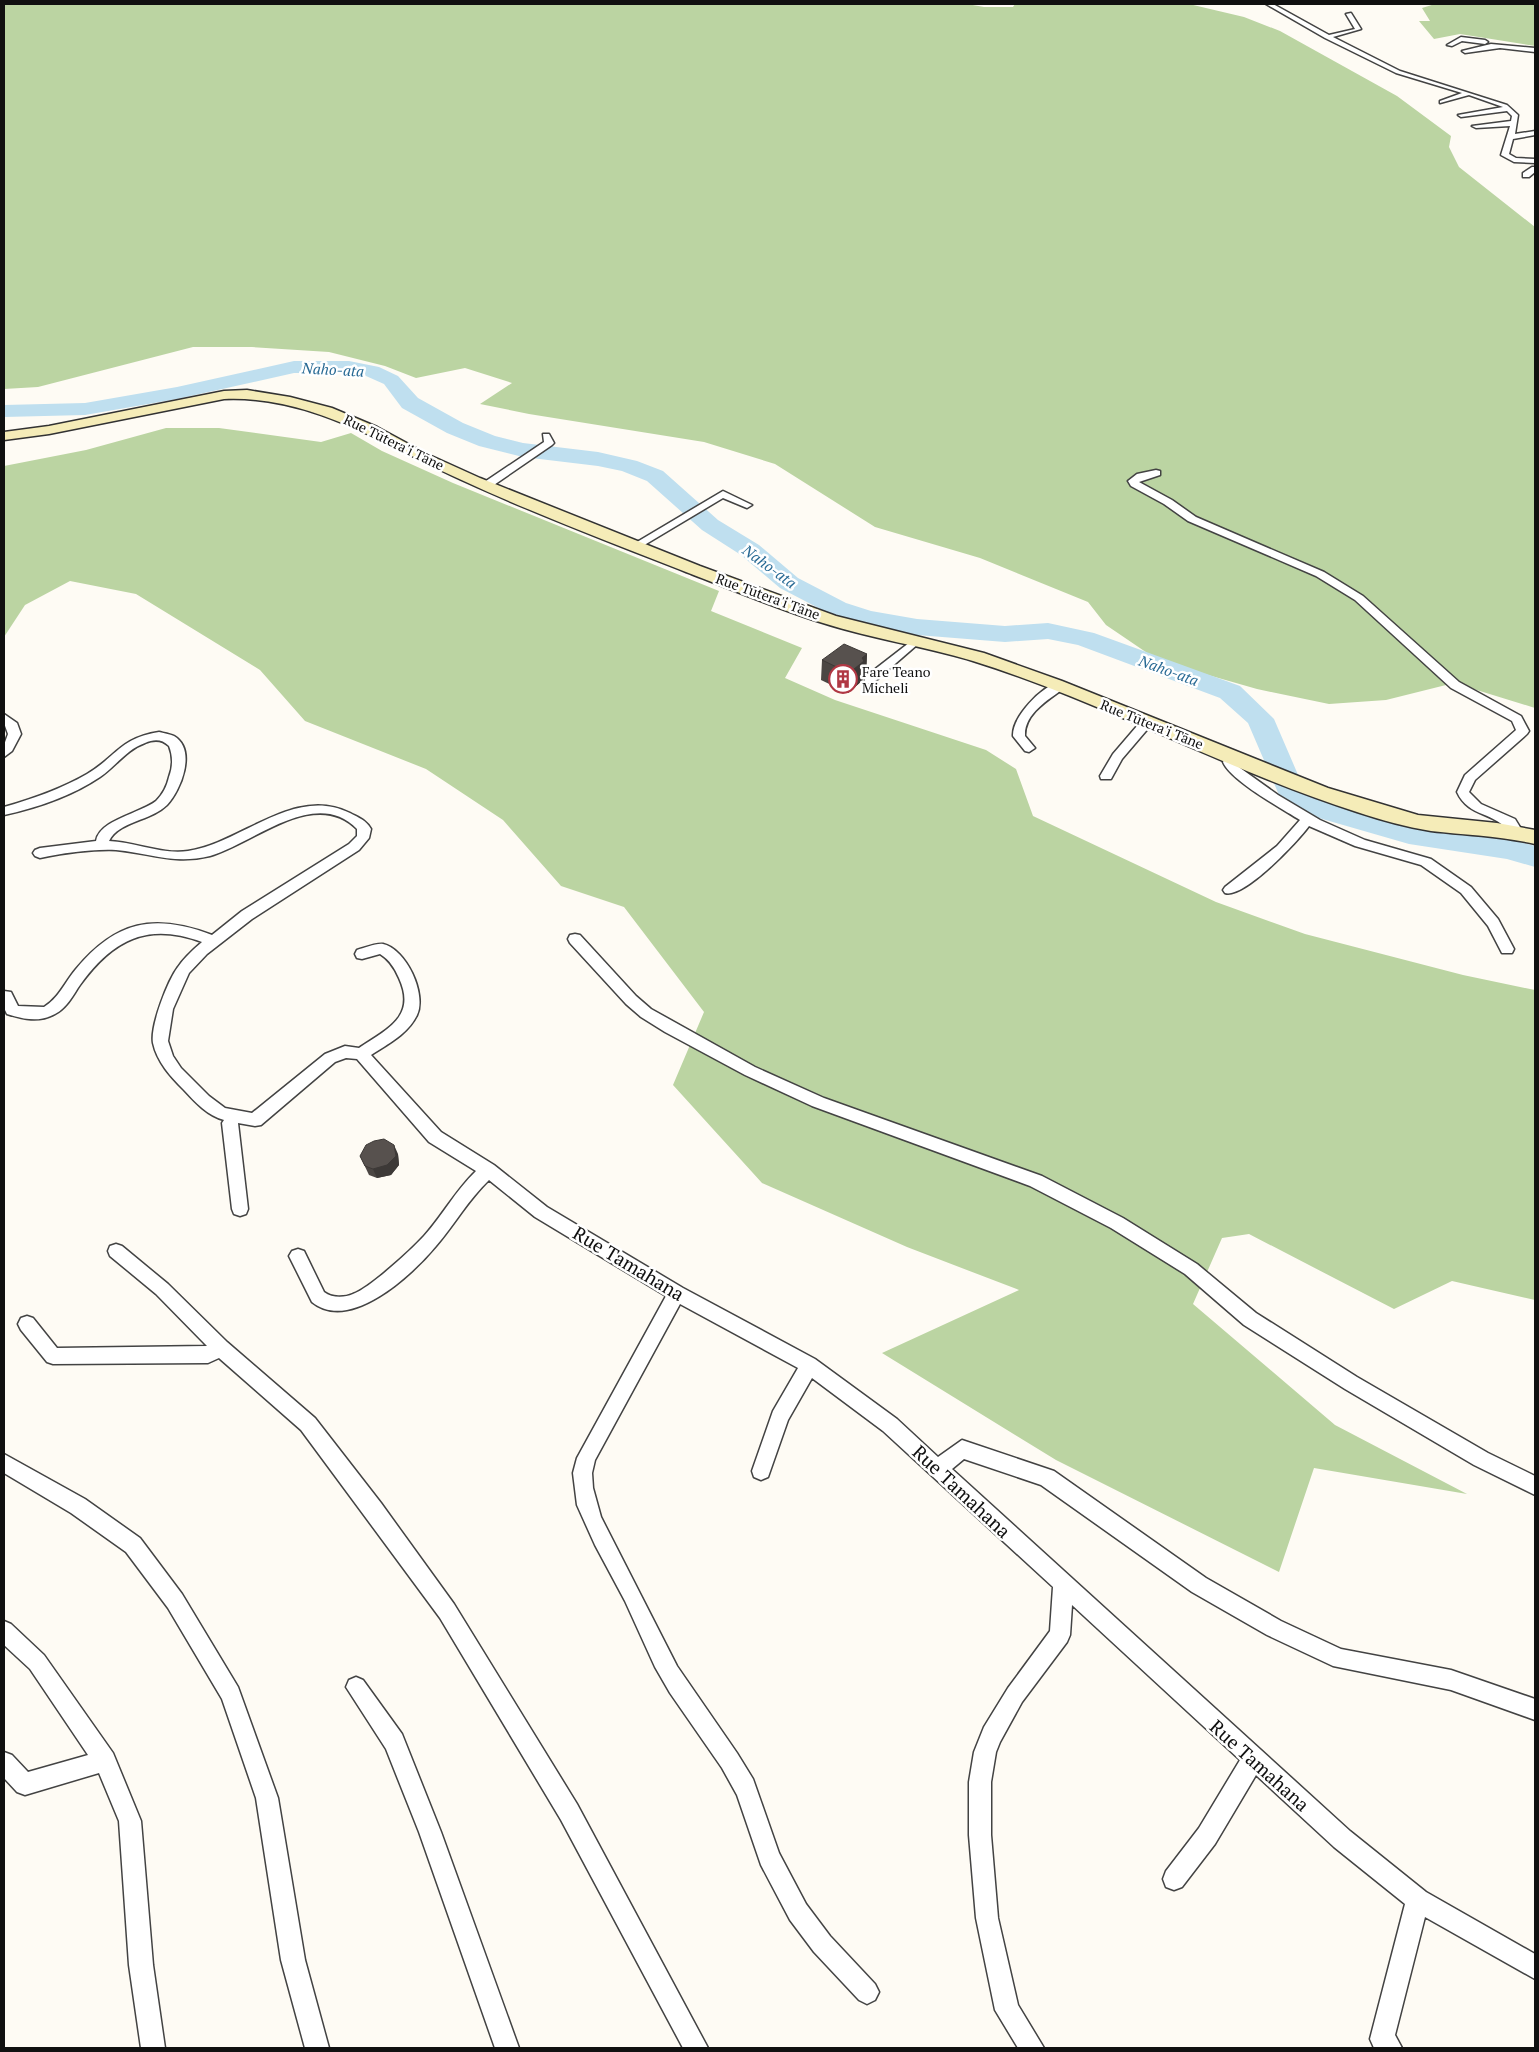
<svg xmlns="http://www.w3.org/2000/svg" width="1539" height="2052" font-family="'PT Serif',serif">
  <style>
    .forest { fill: #bbd4a2 }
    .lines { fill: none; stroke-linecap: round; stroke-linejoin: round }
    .river { fill: #bfdfef; fill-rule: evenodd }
    .street-casing { stroke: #434343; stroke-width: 3 }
    .secondary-casing { stroke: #323232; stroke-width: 3 }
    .street { fill: #fff; fill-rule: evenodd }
    .secondary { fill: #f5ecb8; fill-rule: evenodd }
    .wall { fill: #4b4643 }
    .shaded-wall { fill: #3d3937 }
    .building { fill: #57514e; stroke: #3d3937 }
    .labels { text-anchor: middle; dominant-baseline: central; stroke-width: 5; stroke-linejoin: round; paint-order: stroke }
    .far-street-label { font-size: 14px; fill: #101010; stroke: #fff }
    .far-poi-label { font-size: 14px; fill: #101010; stroke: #fff; text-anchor: start }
    .far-water-label { font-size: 15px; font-style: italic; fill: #276994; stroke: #fff }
    .near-street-label { font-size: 19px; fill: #101010; stroke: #fff }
  </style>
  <rect width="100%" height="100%" fill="#fefbf4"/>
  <g class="forest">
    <polygon points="4,4 967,4 984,7 1013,7 1015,4 1189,4 1244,17 1280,31 1397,96 1451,136 1449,147 1459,167 1535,227 1535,708 1454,683 1386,700 1329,704 1257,689 1159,661 1106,625 1088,602 980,558 875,527 775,464 704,442 529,414 480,404 512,383 465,368 416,378 385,366 329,352 252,347 193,347 38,387 4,389"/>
    <polygon points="1435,4 1535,4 1535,46 1460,34 1434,39 1419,21 1430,21 1422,8"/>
    <polygon points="166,428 219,428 321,442 351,433 382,451 453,483 719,591 711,611 802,648 785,678 835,700 986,750 1016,769 1033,816 1216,902 1305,934 1463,975 1535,990 1535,1300 1452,1281 1394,1309 1249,1234 1222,1238 1193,1304 1335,1425 1467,1494 1314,1468 1279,1572 1056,1460 882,1353 1019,1290 907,1247 762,1183 673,1085 704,1012 624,907 561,886 503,820 426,769 305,721 260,670 136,594 70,581 25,605 4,637 4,466 86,450"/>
  </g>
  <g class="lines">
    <polygon class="river" points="294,361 349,361 379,367 398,376 418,398 463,423 495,436 523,443 598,452 637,461 663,471 718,520 759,545 798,578 846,603 871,611 917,619 1005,626 1048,623 1094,633 1240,686 1274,719 1302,784 1309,791 1325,800 1409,824 1509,839 1535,846 1535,867 1507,859 1409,844 1305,814 1289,805 1279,795 1248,723 1220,698 1078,645 1048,639 1005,642 917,635 866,626 828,613 780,588 741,555 702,530 647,481 622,471 598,466 523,457 479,446 447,433 402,408 384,384 366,376 349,373 294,373 177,399 85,415 4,417 4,405 85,403 177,387"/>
    <defs>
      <g id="street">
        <polygon points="1266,4 1273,4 1329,35 1355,29 1346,14 1351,13 1361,29 1333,37 1400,71 1507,105 1518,115 1515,134 1535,131 1535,135 1513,139 1509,154 1516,158 1535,159 1535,163 1514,162 1501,155 1510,126 1476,128 1472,126 1511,121 1512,116 1507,111 1461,117 1458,115 1503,107 1469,95 1440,103 1440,101 1462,93 1396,73 1325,38"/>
        <polygon points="1461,37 1485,40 1488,42 1485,44 1462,41 1452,46 1447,45"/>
        <polygon points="1491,44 1535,48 1535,52 1500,48 1465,53 1462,51"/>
        <polygon points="1532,167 1535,167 1535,172 1529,177 1523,177 1523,173"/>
        <polygon points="543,434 549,434 554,443 552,445 491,487 483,487 483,483 544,442"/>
        <path d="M1156,470L1160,471V475L1139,482L1172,500L1196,517L1324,572L1363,596L1459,682L1521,716L1529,731L1527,734L1475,780L1469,792L1481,804L1515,819L1523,832L1521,835H1511C1496,810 1469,819 1457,792L1465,775L1516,730L1512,721L1451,688L1355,600L1316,576L1188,521L1164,504L1131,486L1128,481L1137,474Z"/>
        <polygon points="723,491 752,505 747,508 723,498 641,547 633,547 632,545"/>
        <polygon points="914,639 920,642 918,644 873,683 865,683 865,677"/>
        <path d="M1059,682L1063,683L1065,686L1063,689C1048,700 1024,714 1025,736L1035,748L1029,752L1025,751L1013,736C1012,717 1041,687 1059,682Z"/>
        <polygon points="4,714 17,723 21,734 12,751 4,757 4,745 8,734 4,723"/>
        <polygon points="1147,718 1151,719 1153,722 1151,725 1122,759 1111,779 1101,779 1100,776 1113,754 1143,719"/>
        <path d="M159,732C163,733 170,734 174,736C197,750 181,790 167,805C151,821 119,821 109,841C135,842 163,855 188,851C242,843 294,785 350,813C359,818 366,820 371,829L369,838L359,850L252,919L207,954L189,973L173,1009L168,1041L173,1056L181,1068L209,1096L225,1108L252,1113L325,1054L345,1046L359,1048C387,1029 417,1017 399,978C395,969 390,960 380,954L362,959L357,958L355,954L357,950C364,948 376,943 383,944C406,949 427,994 417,1015C408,1034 388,1044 371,1055L441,1132L494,1165L547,1207L683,1288L815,1359L897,1419L938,1457L962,1440L1054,1471L1206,1578L1281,1621L1341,1649L1451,1670L1535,1699V1720L1451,1690L1333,1666L1267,1635L1192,1592L1041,1485L964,1459L952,1469L1350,1831L1426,1892L1535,1954V1979L1425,1917L1395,2035L1402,2048H1374L1370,2039L1405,1904L1334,1847L1256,1775L1215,1844L1182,1887L1174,1890L1166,1887L1163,1879L1166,1871L1199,1828L1240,1760L1072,1605L1070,1635L1067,1642L1022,1702L1000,1742L996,1752L991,1782V1835L998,1918L1018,2005L1044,2048H1018L995,2010L976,1918L969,1835V1782L974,1752L984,1727L1008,1688L1050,1631L1053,1587L883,1431L812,1378L788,1420L768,1477L761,1480L754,1477L752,1471L773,1411L798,1368L680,1304L595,1460L592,1473L593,1488L601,1517L677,1666L737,1753L753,1779L779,1853L806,1904L830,1936L875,1984L879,1992L875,2000L867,2004L859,2000L814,1952L790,1920L761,1865L737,1795L722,1768L670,1693L655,1667L625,1601L595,1545L577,1505L573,1473L577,1458L666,1296L535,1217L489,1180C468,1200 455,1224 436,1246C412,1275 350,1333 312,1302L289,1256L292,1251L298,1249L304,1251L324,1292C332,1298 344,1298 353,1294C370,1288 411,1250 424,1236C443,1215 455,1191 476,1171L429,1142L357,1059L346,1058L335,1062L261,1125L255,1126L238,1123L248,1209L246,1214L240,1216L234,1214L232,1209L222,1123L224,1120C208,1116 195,1102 184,1090C171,1077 157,1062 153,1043C150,1026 168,980 178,967C184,958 194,949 202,942C148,922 113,939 80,985C73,995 67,1008 55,1014C39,1023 23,1019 7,1014L4,1008V991L11,992L18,1006L44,1007C58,999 65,982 76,969C116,921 154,913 212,935L242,911L349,844L357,836V829C315,786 253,844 210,856C174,865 150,853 116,850C90,849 65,853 40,858L35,856L33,853L35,850L40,848L96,841C99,820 141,813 156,801C163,794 167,786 169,777C173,767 173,756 169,746C162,739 154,739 145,743C127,749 115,767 100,777C72,796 36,808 4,815V807C32,799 61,789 87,774C116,757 120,738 159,732Z"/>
        <path d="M1232,752L1238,756L1236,765L1278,795L1320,820L1365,840L1431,859L1471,887L1498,919L1514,949L1512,953H1502L1488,926L1461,893L1421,865L1355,846L1309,826C1298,841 1244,899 1225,893L1223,890L1225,887L1277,846L1300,820C1282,809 1230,780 1223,762L1228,753Z"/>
        <polygon points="575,934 580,935 636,996 651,1009 755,1067 824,1098 1042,1176 1123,1218 1197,1264 1256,1313 1357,1377 1488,1453 1535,1476 1535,1495 1474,1465 1345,1389 1244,1325 1185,1274 1111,1228 1030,1186 812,1106 745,1075 665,1032 641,1017 626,1004 570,943 568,939 570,935"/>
        <polygon points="116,1244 122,1246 168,1284 227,1342 315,1418 381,1503 454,1604 577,1804 708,2048 683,2048 561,1820 440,1618 301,1430 219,1358 208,1363 53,1364 47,1362 21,1330 18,1324 21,1318 27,1316 33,1318 57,1348 207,1346 156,1294 110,1256 108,1251 110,1246"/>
        <polygon points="4,1454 85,1499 140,1538 182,1594 238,1687 278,1798 305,1960 329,2048 305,2048 281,1960 256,1798 222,1699 168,1608 126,1552 71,1513 4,1473"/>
        <polygon points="4,1621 11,1624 44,1655 113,1753 141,1821 153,1965 165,2048 141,2048 129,1965 119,1821 99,1773 25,1795 17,1792 4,1778 4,1752 12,1755 28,1772 88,1755 30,1669 4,1645"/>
        <polygon points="356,1677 363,1680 402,1734 441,1832 519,2048 495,2048 419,1832 386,1749 346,1687 349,1680"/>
      </g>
      <path id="secondary" d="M247,390L290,397L332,408L377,427L427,454L480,478L700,566L836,616L984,653L1062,681L1328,788L1418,815L1497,823L1535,830V844C1501,836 1466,835 1431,831C1406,827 1381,820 1357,812C1226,770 1104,702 973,661C924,646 872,639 823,623C777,609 731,589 686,572C612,543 538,515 466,482C387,447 314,395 224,399L49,434L4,440V432L49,426L224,391Z"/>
    </defs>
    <use href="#street" class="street-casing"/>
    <use href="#secondary" class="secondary-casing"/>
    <use href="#street" class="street"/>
    <use href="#secondary" class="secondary"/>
  </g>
  <g class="wall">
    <polygon points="867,654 866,674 863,675 863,680 848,693 821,680 822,660"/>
    <polygon points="398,1154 399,1165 391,1175 377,1178 369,1175 360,1156"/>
  </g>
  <g class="shaded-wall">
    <polygon points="867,654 866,674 863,675 863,680 848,693 849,673 862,658"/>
    <polygon points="394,1145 398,1154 399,1165 391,1175 377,1178 373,1169"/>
  </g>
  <g class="building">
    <polygon points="844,644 867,654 862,658 864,661 849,673 822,660"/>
    <polygon points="384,1139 394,1145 396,1156 387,1165 373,1169 365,1166 360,1156 366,1145 374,1141"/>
  </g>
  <defs>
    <symbol id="building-ring" viewBox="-11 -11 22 22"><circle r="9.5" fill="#fff" stroke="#b03844" stroke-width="1.5"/><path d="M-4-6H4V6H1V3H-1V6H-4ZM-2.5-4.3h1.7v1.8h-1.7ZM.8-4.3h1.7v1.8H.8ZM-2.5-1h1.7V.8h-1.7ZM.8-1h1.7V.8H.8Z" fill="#b03844"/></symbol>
  </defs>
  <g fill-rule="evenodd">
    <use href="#building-ring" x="827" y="663" width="32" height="32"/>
  </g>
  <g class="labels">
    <g class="far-street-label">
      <text transform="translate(394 442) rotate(26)">Rue Tūtera'i Tāne</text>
      <text transform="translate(768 596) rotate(20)">Rue Tūtera'i Tāne</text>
      <text transform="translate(1152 724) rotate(22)">Rue Tūtera'i Tāne</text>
    </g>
    <g class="far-poi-label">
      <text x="862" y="671">Fare Teano<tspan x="862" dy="16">Micheli</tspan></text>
    </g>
    <g class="far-water-label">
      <text transform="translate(333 369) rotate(3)">Naho-ata</text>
      <text transform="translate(770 566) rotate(36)">Naho-ata</text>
      <text transform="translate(1169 670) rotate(20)">Naho-ata</text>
    </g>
    <g class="near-street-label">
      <text transform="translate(629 1263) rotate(31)">Rue Tamahana</text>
      <text transform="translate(962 1491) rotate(43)">Rue Tamahana</text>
      <text transform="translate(1260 1765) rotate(42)">Rue Tamahana</text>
    </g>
  </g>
  <rect width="1539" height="2052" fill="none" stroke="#101010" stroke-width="10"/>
</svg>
